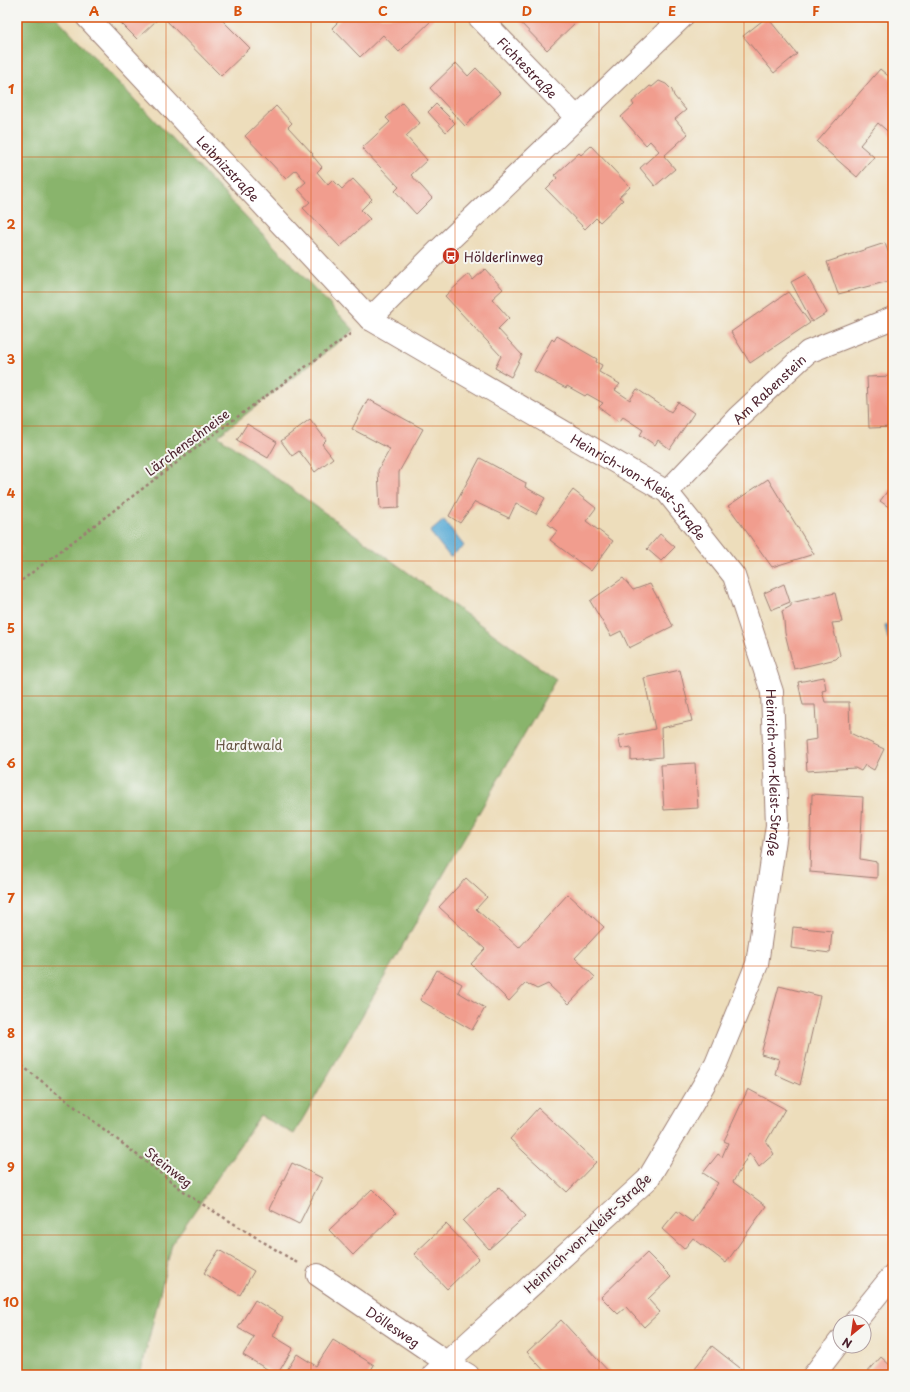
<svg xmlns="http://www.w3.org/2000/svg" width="910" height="1392" font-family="'Playpen Sans',sans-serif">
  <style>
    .forest { fill: #89b46c; stroke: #6a6a4c }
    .water { fill: #5aabd5; stroke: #526580 }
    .building { fill: #f19d8e }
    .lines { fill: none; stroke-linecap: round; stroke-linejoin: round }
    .street-casing { stroke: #9c7e73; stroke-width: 24 }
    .path { stroke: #9c7e73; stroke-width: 2.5; stroke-dasharray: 3 3; stroke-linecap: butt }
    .street { stroke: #fff; stroke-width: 22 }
    .grid { fill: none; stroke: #d8530f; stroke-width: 1; stroke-opacity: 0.55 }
    .labels { text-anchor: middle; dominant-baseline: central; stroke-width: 4; stroke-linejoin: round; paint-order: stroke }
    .street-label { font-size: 13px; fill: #4a1f2b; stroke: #f6f6f2 }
    .poi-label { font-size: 13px; fill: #4a1f2b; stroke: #f6f6f2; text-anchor: start }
    .park-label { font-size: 13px; fill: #675543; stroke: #f6f6f2 }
    .neatline { fill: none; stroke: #d8530f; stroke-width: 1.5 }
    .grid-label { font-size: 13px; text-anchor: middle; font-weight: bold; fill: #d8530f }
  </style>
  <rect width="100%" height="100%" fill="#f6f6f2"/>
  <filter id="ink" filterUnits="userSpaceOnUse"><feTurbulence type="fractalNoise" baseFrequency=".025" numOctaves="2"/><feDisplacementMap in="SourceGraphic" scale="8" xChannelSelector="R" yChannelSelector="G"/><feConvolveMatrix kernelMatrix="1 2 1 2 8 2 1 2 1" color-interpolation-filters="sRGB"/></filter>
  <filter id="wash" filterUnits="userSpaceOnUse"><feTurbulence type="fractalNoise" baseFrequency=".012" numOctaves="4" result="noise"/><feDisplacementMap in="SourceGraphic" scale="16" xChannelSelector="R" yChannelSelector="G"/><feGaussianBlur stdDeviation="0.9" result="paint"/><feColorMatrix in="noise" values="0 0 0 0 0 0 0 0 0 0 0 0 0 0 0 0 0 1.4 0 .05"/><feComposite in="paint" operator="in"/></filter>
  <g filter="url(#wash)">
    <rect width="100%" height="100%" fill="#edddbb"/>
    <polygon class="forest" points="17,17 56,17 354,330 218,436 556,679 294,1134 260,1116 172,1244 140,1375 17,1375"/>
    <g class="water">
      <polygon points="444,520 464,546 450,557 430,532"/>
      <polygon points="893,624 893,638 888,639 885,626"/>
    </g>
    <g id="blocks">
      <g class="building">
        <polygon points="115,17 160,17 137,39"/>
        <polygon points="163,17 219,17 250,48 221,76"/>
        <polygon points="343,17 435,17 399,52 383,35 360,57 332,28"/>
        <polygon points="520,17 573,17 577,21 547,50 517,19"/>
        <polygon points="767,17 797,54 774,73 743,36"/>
        <polygon points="456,63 468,76 476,68 500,93 465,126 430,88"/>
        <polygon points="880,69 893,80 893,136 878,123 860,145 874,157 857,177 817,142"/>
        <polygon points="659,81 666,84 672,90 674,96 686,110 675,119 688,134 664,156 675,169 655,186 640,168 659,151 650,141 646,145 621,117 634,105 632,102 650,86 652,87"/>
        <polygon points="402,103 420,123 406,136 427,160 411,175 432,198 416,214 395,191 399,187 362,148 390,122 386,118"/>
        <polygon points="436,104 455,123 446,132 428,112"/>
        <polygon points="276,106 292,123 288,127 313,154 312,155 322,167 317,172 328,185 333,180 342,189 353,179 372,199 361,210 370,219 340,247 303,208 310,202 298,189 306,182 296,170 286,179 245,136"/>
        <polygon points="591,146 630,187 619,197 623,200 600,222 596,218 585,229 546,189 557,178 555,175 579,153 581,155"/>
        <polygon points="885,243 893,266 893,280 838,294 827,262"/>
        <polygon points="485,269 503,289 492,299 509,318 498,329 522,355 511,377 495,368 501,356 445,296 469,274 473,280"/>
        <polygon points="806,274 827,313 812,322 791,282"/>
        <polygon points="788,292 810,323 750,363 731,332"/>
        <polygon points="557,336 597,359 596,362 602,365 599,372 620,384 615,390 630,400 637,389 671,412 678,402 694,413 670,449 658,440 655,445 640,435 643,430 623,417 619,422 599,407 603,403 587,394 585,396 567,386 566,388 534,371 552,339 554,341"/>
        <polygon points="893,376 893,427 869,428 867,377"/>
        <polygon points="368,399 423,429 399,472 399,508 380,509 378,470 390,449 352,429"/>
        <polygon points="310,419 326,440 322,444 333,458 315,472 299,451 292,456 281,441"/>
        <polygon points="247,424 277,442 268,458 237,440"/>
        <polygon points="480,458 526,483 525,487 545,498 536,514 516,503 509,518 475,502 460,523 449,516"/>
        <polygon points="768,479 814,554 772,567 728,506"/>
        <polygon points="889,489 893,492 893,510 880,501"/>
        <polygon points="573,490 596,508 586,521 613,541 591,571 550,540 557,531 548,524"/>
        <polygon points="660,534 675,547 661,561 647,549"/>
        <polygon points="623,578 633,590 650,584 673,626 629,648 621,631 611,636 590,601"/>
        <polygon points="784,584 790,602 771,610 764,593"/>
        <polygon points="835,593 842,622 832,623 840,655 836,659 794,669 785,633 784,621 782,611 791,606 791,603"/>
        <polygon points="680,670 692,721 661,728 662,757 631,760 631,747 621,749 618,736 655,729 644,678"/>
        <polygon points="824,677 826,690 822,691 825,702 849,702 850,733 884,749 874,770 865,765 861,771 855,768 807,771 805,741 817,739 815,705 803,705 798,682"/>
        <polygon points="695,763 698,808 664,810 661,765"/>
        <polygon points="812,794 863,797 860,859 877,862 877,878 810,872"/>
        <polygon points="466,878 487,897 476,909 519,948 568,894 604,927 575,958 595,977 569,1004 548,984 537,989 526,983 509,1001 471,964 485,949 439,907"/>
        <polygon points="793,927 832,931 830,953 791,948"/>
        <polygon points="437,970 462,984 458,992 485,1008 472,1030 420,1000"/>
        <polygon points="779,986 820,996 800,1085 775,1074 779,1059 761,1054"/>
        <polygon points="748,1089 785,1109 766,1142 774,1154 759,1167 752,1156 749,1154 733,1182 766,1206 726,1263 693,1238 684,1249 662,1229 677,1211 692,1222 718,1183 703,1173 718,1154 722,1157 728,1143 724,1141"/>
        <polygon points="538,1108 596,1162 567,1192 510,1139"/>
        <polygon points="292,1163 322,1178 299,1224 269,1209"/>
        <polygon points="499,1187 526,1216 489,1249 463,1221"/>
        <polygon points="372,1189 396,1213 353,1255 329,1230"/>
        <polygon points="446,1224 479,1258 447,1289 414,1254"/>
        <polygon points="219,1250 254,1271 240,1295 204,1273"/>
        <polygon points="647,1253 671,1277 648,1299 660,1312 644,1327 626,1307 618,1314 601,1297"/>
        <polygon points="255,1300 283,1317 273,1336 293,1348 277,1375 243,1355 254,1337 238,1328"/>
        <polygon points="561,1320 611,1374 610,1375 548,1375 527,1352"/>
        <polygon points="893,1338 893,1347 889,1343"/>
        <polygon points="333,1340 374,1365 368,1375 284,1375 297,1354 316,1366"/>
        <polygon points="712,1346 749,1375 704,1375 695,1368"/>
        <polygon points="881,1357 893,1368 893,1375 865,1375"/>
      </g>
    </g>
  </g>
  <g filter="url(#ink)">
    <use href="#blocks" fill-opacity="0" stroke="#9c7e73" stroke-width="1"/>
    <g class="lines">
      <defs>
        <g id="street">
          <path id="s1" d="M87,17L370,319L667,492L734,576L772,692L777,825L757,964L716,1064L648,1179L433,1375"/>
          <path id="s2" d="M479,17L577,118"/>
          <polyline points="370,319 438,251 682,17"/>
          <path id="s3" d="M667,492L738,417L808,352L893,318"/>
          <path id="s4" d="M318,1275L446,1362L468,1375"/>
          <polyline points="855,1322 893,1275"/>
          <polyline points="814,1375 840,1341"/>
        </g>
      </defs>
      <use href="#street" class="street-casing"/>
      <g class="path">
        <polyline points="17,584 225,426 353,332"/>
        <polyline points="17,1062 194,1199 299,1264"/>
      </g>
      <use href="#street" class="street"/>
    </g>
  </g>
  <path class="grid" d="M166,17V1375M311,17V1375M455,17V1375M599,17V1375M744,17V1375M17,157H893M17,292H893M17,426H893M17,561H893M17,696H893M17,831H893M17,966H893M17,1100H893M17,1235H893"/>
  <defs>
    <symbol id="bus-disc" viewBox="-11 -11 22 22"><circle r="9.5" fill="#c8321e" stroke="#f6f6f2"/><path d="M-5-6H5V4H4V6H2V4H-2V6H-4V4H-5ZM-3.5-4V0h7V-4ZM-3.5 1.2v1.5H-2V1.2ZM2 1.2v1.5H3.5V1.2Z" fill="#fff"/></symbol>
  </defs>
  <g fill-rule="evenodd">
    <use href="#bus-disc" x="441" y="246" width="20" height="20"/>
  </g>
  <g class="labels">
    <g class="street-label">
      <text stroke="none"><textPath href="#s2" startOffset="70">Fichtestraße</textPath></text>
      <text stroke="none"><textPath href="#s1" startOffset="207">Leibnizstraße</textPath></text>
      <text stroke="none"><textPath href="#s3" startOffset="145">Am Rabenstein</textPath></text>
      <text transform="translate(187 442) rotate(-37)">Lärchenschneise</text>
      <text stroke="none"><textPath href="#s1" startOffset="732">Heinrich-von-Kleist-Straße</textPath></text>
      <text stroke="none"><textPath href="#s1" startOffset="1068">Heinrich-von-Kleist-Straße</textPath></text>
      <text transform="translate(169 1167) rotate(38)">Steinweg</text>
      <text transform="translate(587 1233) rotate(-43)">Heinrich-von-Kleist-Straße</text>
      <text stroke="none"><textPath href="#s4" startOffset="91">Döllesweg</textPath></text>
    </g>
    <g class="poi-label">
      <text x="464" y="256">Hölderlinweg</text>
    </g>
    <g class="park-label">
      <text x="249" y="744">Hardtwald</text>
    </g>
  </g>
  <rect width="910" height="1392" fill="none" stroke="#f6f6f2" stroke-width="44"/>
  <g transform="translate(852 1334) rotate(209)"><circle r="19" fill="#f6f6f2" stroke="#b1a0a2"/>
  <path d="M0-3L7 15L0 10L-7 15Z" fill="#c8321e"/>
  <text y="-6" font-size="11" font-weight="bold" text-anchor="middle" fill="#4a1f2b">N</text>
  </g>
  <rect x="22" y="22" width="866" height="1348" class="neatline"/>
  <g class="grid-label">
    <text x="94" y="16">A</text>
    <text x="238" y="16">B</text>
    <text x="383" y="16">C</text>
    <text x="527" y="16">D</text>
    <text x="672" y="16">E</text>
    <text x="816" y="16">F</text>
    <text x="11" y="94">1</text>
    <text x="11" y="229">2</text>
    <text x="11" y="364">3</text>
    <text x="11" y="498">4</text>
    <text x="11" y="633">5</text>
    <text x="11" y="768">6</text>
    <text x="11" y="903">7</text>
    <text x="11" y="1038">8</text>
    <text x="11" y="1172">9</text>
    <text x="11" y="1307">10</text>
  </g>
</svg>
